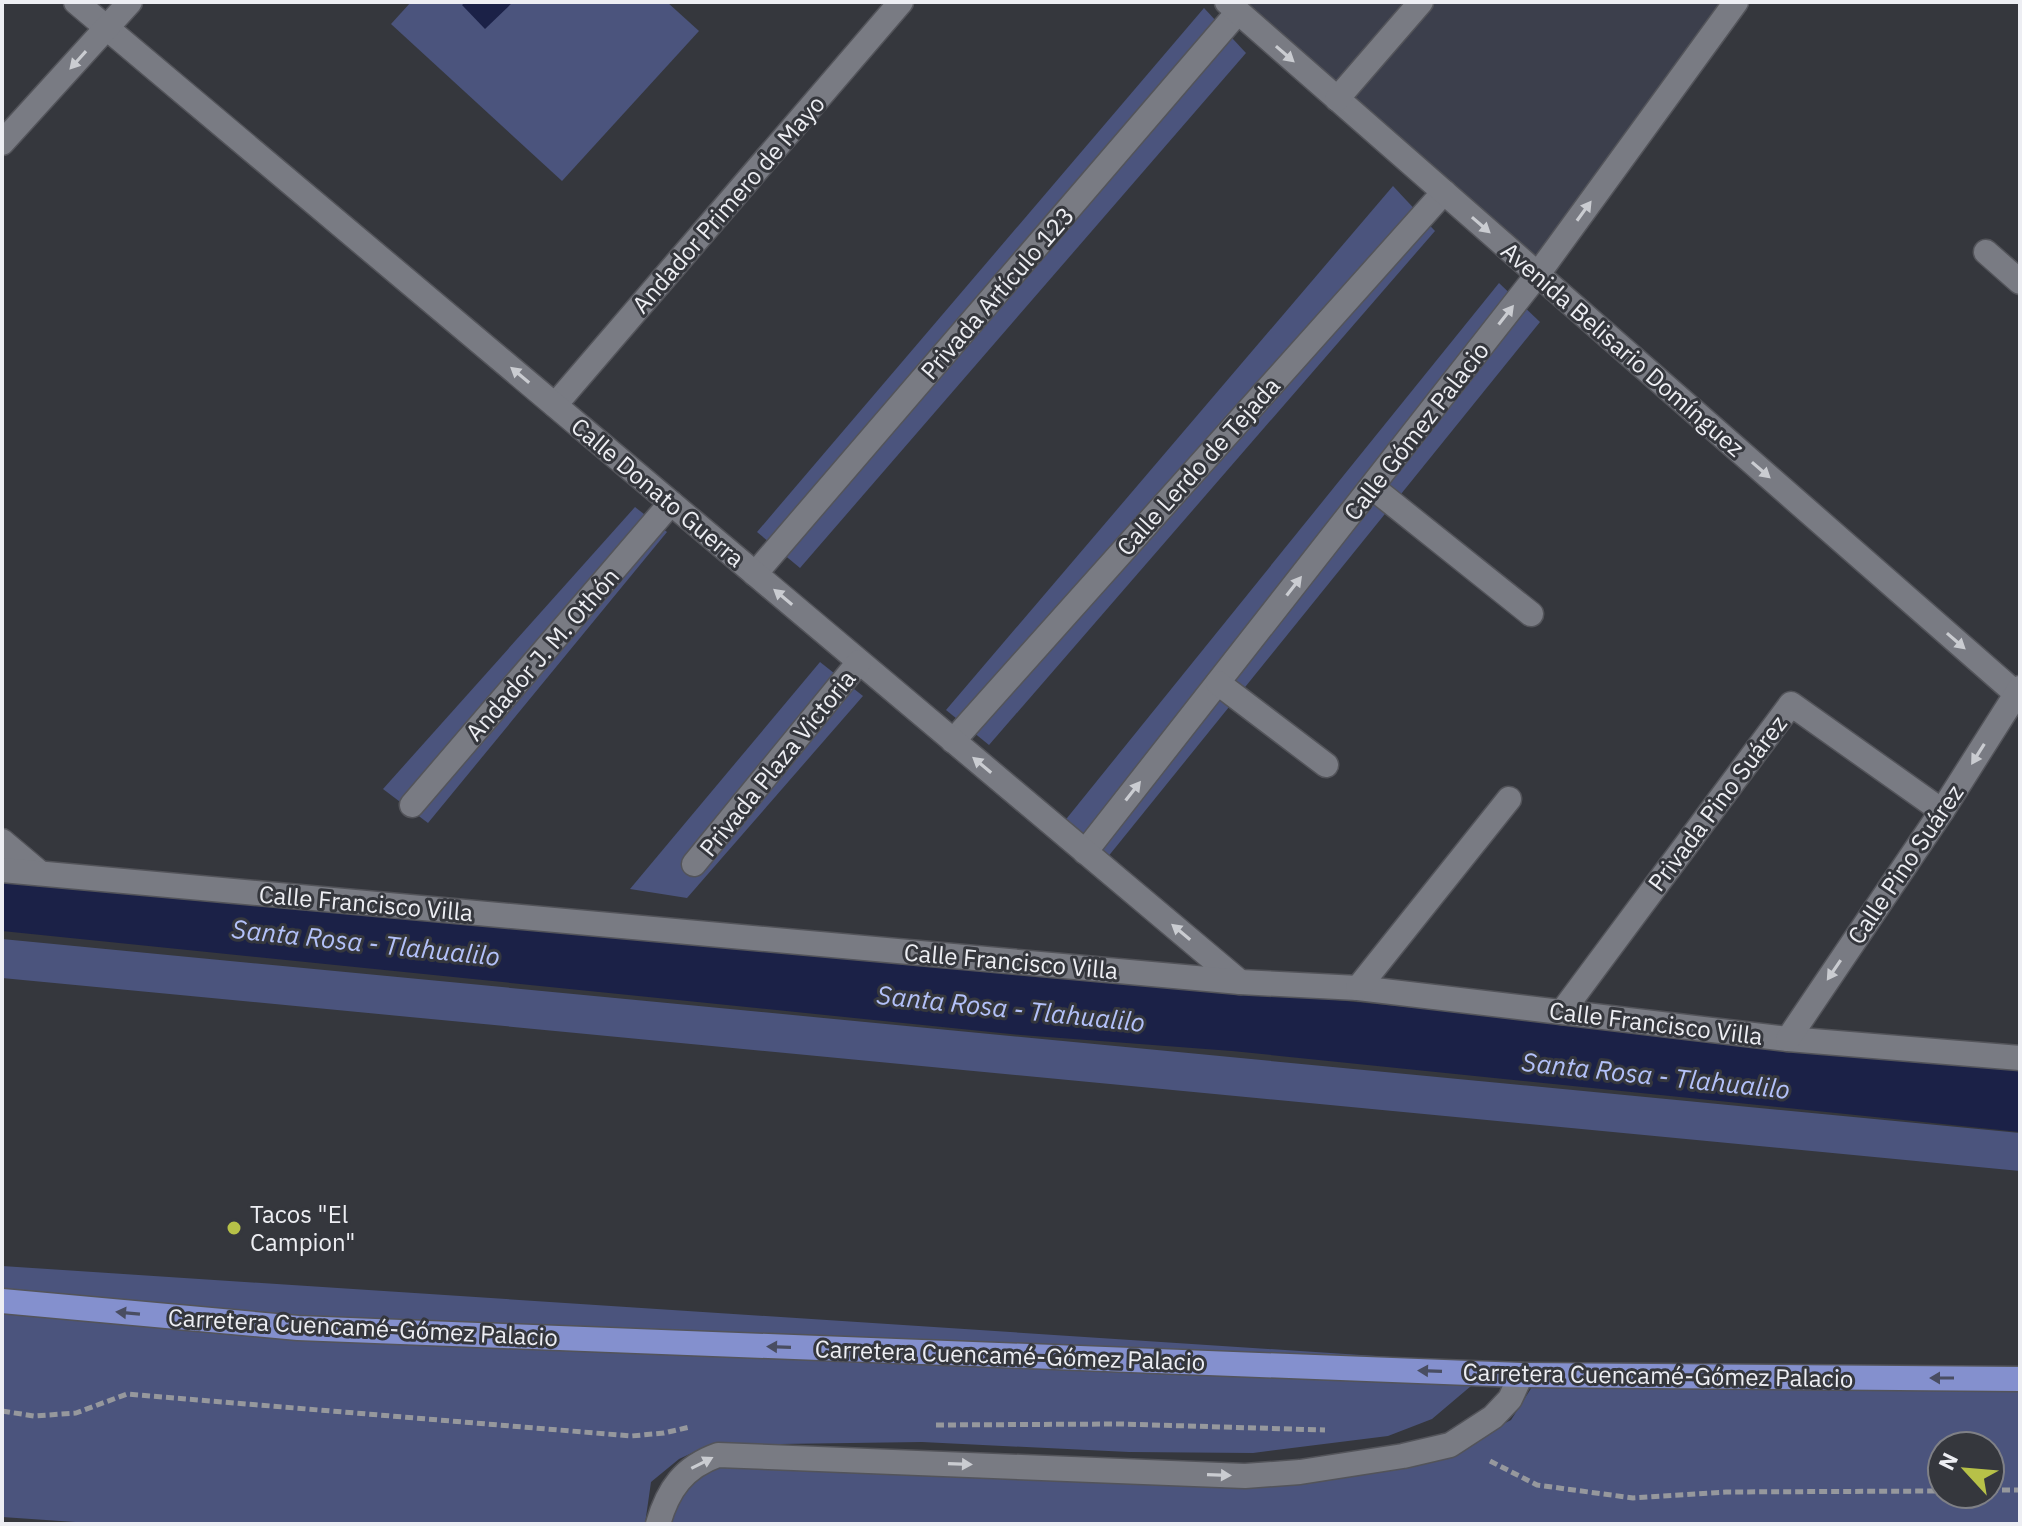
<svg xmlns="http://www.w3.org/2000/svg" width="2022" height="1526" font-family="'IBM Plex Sans',sans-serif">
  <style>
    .built { fill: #3c3f4c }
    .green { fill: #4b547d; fill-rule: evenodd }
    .water { fill: #1b2147 }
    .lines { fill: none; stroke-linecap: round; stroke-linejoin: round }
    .service-casing { stroke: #53545a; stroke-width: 27 }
    .pedestrian-casing { stroke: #53545a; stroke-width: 27 }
    .minor-casing { stroke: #53545a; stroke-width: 27 }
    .trunk-casing { stroke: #53545a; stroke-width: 27 }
    .path { stroke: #96989d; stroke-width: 5; stroke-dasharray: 8 4; stroke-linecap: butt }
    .service { stroke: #797b83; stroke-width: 24 }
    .pedestrian { stroke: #797b83; stroke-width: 24 }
    .minor { stroke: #797b83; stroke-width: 24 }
    .trunk { stroke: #8490ce; stroke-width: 24 }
    .oneway { fill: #caccd1 }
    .oneway2 { fill: #494d61 }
    .poi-dot { fill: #b7c148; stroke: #35373d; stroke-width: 3 }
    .labels { text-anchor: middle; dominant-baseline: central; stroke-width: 6; stroke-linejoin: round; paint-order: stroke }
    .street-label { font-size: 24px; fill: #edeef3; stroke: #35373d }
    .poi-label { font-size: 24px; fill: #edeef3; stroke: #35373d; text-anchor: start }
    .water-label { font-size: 26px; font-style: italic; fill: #b3c1f9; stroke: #35373d }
  </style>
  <rect width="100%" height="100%" fill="#35373d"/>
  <polygon class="built" points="1222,2 1734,2 1537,275"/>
  <g class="green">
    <polygon points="411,2 667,2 699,31 562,181 391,24"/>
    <polygon points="1204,8 1246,53 800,568 757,532"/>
    <polygon points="1393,186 1435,231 989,745 946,710"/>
    <polygon points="1499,283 1540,322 1107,858 1063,823"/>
    <polygon points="635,507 667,532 428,823 383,789"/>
    <polygon points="820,662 863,696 687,898 630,889"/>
    <polygon points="2,939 2020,1133 2020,1171 2,978"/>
    <polygon points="2,1266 1497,1364 1432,1419 1388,1436 1253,1453 1129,1452 922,1442 709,1445 679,1459 651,1482 645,1524 75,1522 2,1517"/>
    <path d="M1546,1365L2020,1367V1524H664L696,1476L723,1464L1293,1484L1442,1455L1511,1420ZM1942,1446H1990V1494H1942Z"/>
  </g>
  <g class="water">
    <polygon points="466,2 513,2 485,29 462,5"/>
    <polygon points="2,875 1224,989 2020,1068 2020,1132 1232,1051 1021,1035 2,931"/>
  </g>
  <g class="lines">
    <defs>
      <path id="service" d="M658,1524C668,1489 684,1467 718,1455L1245,1476L1300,1472L1403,1456L1450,1445L1493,1417L1510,1399L1521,1375"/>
      <g id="pedestrian">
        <polyline points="555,405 901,2"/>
        <polyline points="755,574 1238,12"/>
        <polyline points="953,741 1444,192"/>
        <polyline points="1085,852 1538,274"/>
      </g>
      <g id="minor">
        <polyline points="76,2 1240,982"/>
        <polyline points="1227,2 2020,697"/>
        <polyline points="1337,99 1421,2"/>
        <polyline points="2,143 130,2"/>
        <polyline points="1986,252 2020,282"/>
        <polyline points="1538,274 1736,2"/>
        <polyline points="1372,487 1531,614"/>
        <polyline points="1218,683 1326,765"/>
        <polyline points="412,805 671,503"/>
        <polyline points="2,841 40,873"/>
        <polyline points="694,864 859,662"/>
        <polyline points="2,870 1240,982 1358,988 1788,1039 2020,1058"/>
        <polyline points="1358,988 1509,799"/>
        <polyline points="1562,1012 1791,704 1942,811"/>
        <polyline points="1788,1039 1942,811 2020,688"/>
      </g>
      <polyline id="trunk" points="2,1301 298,1328 1521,1375 2020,1379"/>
    </defs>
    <use href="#service" class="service-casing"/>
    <use href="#pedestrian" class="pedestrian-casing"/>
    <use href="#minor" class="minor-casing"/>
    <use href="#trunk" class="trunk-casing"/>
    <g class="path">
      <polyline points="2,1411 34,1416 76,1413 127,1394 631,1436 664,1433 690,1427"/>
      <polyline points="936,1425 1120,1424 1325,1430"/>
      <polyline points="1490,1461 1537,1485 1633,1498 1726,1492 1942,1491"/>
      <polyline points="1990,1490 2020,1490"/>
    </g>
    <use href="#service" class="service"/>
    <use href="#pedestrian" class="pedestrian"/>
    <use href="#minor" class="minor"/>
    <use href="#trunk" class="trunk"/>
  </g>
  <defs><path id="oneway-solid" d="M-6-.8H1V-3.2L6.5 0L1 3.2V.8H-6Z" transform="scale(2)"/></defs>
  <g class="oneway">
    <use href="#oneway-solid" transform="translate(1285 54) rotate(41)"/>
    <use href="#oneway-solid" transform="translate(78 60) rotate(132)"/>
    <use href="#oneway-solid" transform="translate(1584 211) rotate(-54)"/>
    <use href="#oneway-solid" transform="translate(1481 225) rotate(41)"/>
    <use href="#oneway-solid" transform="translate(1506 315) rotate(-52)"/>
    <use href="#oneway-solid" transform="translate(520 375) rotate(-140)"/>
    <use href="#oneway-solid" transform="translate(1761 470) rotate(41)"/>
    <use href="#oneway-solid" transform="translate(1294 586) rotate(-52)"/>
    <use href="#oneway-solid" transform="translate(783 597) rotate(-140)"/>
    <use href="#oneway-solid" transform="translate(1956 641) rotate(41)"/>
    <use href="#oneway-solid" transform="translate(1978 754) rotate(122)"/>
    <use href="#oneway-solid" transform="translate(982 765) rotate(-140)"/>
    <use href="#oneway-solid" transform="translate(1133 791) rotate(-52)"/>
    <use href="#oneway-solid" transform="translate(1181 932) rotate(-140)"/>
    <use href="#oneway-solid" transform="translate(1834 970) rotate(124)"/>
    <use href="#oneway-solid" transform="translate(702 1463) rotate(-27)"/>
    <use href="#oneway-solid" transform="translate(960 1464) rotate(2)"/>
    <use href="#oneway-solid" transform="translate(1219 1475) rotate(2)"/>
  </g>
  <g class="oneway2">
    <use href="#oneway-solid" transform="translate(128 1313) rotate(-175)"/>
    <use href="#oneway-solid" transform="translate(779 1347) rotate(-178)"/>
    <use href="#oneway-solid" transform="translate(1430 1371) rotate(-178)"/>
    <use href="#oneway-solid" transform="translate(1942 1378) rotate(-180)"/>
  </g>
  <circle class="poi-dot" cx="234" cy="1228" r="8"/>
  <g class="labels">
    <g class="street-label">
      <text transform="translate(728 204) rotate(-49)">Andador Primero de Mayo</text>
      <text transform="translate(997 293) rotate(-49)">Privada Artículo 123</text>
      <text transform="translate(1623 349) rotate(41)">Avenida Belisario Domínguez</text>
      <text transform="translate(1416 431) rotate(-52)">Calle Gómez Palacio</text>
      <text transform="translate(1198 466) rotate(-48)">Calle Lerdo de Tejada</text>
      <text transform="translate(658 492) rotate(40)">Calle Donato Guerra</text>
      <text transform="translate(542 654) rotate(-49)">Andador J. M. Othón</text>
      <text transform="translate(777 763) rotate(-51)">Privada Plaza Victoria</text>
      <text transform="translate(1717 803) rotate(-53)">Privada Pino Suárez</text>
      <text transform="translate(1905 864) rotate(-56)">Calle Pino Suárez</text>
      <text transform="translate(366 903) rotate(5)">Calle Francisco Villa</text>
      <text transform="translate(1011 961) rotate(5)">Calle Francisco Villa</text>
      <text transform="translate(1656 1023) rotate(7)">Calle Francisco Villa</text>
      <text transform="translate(363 1327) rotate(3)">Carretera Cuencamé-Gómez Palacio</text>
      <text transform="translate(1010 1355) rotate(2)">Carretera Cuencamé-Gómez Palacio</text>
      <text transform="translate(1658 1375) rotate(1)">Carretera Cuencamé-Gómez Palacio</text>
    </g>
    <g class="poi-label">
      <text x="250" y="1214">Tacos "El<tspan x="250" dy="28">Campion"</tspan></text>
    </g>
    <g class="water-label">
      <text transform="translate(366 942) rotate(6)">Santa Rosa - Tlahualilo</text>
      <text transform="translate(1011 1008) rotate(6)">Santa Rosa - Tlahualilo</text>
      <text transform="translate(1656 1075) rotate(6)">Santa Rosa - Tlahualilo</text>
    </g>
  </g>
  <rect width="2022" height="1526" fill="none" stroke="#edeef3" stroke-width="8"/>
  <g transform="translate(1966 1470) rotate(296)"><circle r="38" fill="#35373d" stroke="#7f8086" stroke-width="2"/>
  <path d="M0-6L14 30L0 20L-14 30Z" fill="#b7c148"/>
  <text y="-12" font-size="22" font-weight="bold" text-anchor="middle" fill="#edeef3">N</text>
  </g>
</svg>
